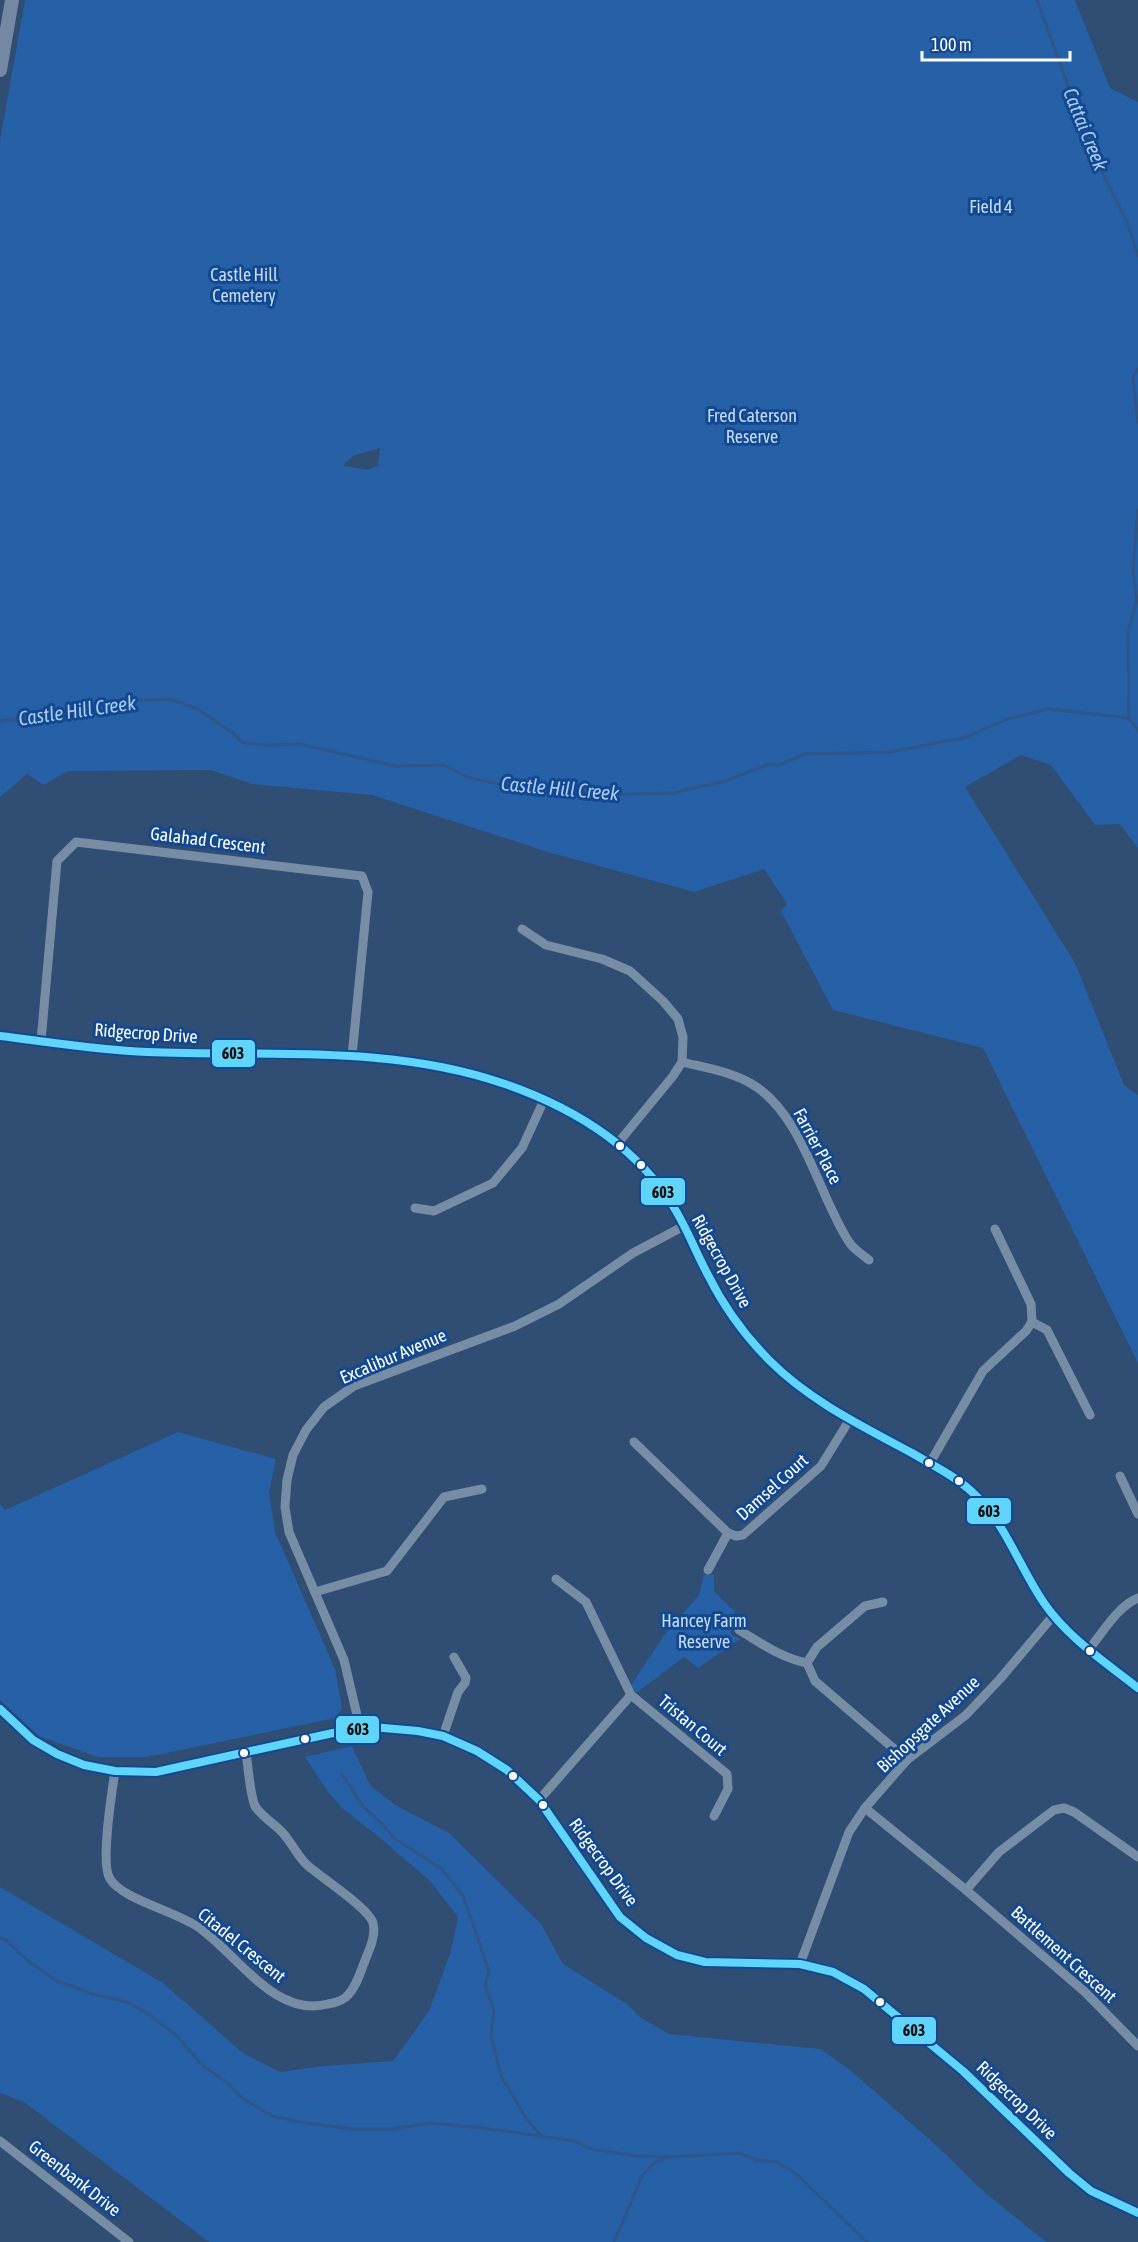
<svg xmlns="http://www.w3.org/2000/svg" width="1138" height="2242" font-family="'Asap Condensed',sans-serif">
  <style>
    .green { fill: #2660a7; fill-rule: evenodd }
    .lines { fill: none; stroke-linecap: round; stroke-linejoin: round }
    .stream { stroke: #2f5689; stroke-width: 3 }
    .minor { stroke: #778da6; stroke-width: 9 }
    .secondary { stroke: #7488a3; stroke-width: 14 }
    .bus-1-casing { stroke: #134990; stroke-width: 12 }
    .bus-1 { stroke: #60d5fb; stroke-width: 8 }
    .bus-dot { fill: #fff; stroke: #134990; stroke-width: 2 }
    .labels { text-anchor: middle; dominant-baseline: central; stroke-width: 6; stroke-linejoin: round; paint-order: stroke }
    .park-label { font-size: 18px; fill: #c6defc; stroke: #134990 }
    .street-label { font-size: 18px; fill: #fff; stroke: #134990 }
    .water-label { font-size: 20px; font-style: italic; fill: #abcef8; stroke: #134990 }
    .line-badge { stroke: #134990; stroke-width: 2 }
    .pale-badge-label { font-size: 16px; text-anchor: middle; font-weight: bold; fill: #111 }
  </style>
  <rect width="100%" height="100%" fill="#304d73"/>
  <g class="green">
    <path d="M25,0H1075L1110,88L1138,102V848L1120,824L1095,825L1051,765L1021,755L965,787L1075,963L1124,1085L1138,1095V1363L983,1048L833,1010L781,911L787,904L764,869L694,892L548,852L372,795L252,784L211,770L68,771L44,785L27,774L0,797V141ZM380,448L378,466L368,470L344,466V464L353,456Z"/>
    <polygon points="178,1432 276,1459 269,1492 275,1532 335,1669 342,1708 335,1718 147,1757 98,1757 39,1736 0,1700 0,1504 5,1510"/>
    <polygon points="704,1575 714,1575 714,1591 735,1612 728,1621 731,1626 731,1634 740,1639 698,1668 684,1657 636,1693 631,1685 665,1634 699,1595"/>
    <polygon points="352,1746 370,1785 395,1805 449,1833 541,1924 563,1964 627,2004 640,2017 669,2034 820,2049 850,2070 937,2146 977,2186 1046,2242 209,2242 24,2102 0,2093 0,1887 163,1983 243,2053 280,2072 324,2066 393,2061 429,2011 451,1951 458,1917 430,1881 379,1837 342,1808 328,1792 305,1757"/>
  </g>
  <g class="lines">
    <g class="stream">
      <polyline points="1037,0 1092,152 1127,222 1138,256"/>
      <polyline points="1138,369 1133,377 1138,422"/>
      <polyline points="1138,510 1133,570 1137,600 1128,631 1129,718 1138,730"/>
      <polyline points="0,721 73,713 111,702 169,699 196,708 233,733 243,743 269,745 300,744 395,766 444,765 470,778 503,785 549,787 599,795 673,793 726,781 767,765 779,765 805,754 890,752 967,737 1007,719 1049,709 1129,718"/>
      <polyline points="342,1774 362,1805 384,1826 395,1839 442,1869 463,1896 489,1971 485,1985 494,2011 491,2035 501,2076 526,2118 542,2137"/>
      <polyline points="0,1938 6,1940 28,1961 57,1981 93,1994 127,2002 146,2012 178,2037 202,2065 229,2084 241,2097 272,2116 299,2122 351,2129 393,2129 430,2123 483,2128 574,2141 591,2149 636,2156 668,2157 741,2153 756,2160 777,2162 795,2173 867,2242"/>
      <polyline points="614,2242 642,2176 653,2164 667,2157"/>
    </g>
    <g class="minor">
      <polyline points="522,929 546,945 602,959 630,971 663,1001 678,1019 683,1037 682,1062 673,1076 618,1143"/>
      <path d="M0,1036C49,1042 98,1050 148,1052C195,1053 242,1054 289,1055C365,1056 433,1058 505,1084C572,1108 635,1144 673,1206C686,1228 696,1252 708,1275C724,1307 745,1335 770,1361C809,1401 863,1426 911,1453C934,1466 958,1477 976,1495C1006,1526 1020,1568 1044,1603C1066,1635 1107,1663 1138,1688"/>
      <polyline points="41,1041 57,861 76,842 362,876 368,892 352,1056"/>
      <path d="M682,1062C706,1068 734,1072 755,1086C803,1117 819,1196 849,1242C853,1249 863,1255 869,1260"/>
      <polyline points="415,1208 434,1211 493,1183 522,1148 544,1100"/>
      <polyline points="995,1229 1031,1304 1032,1322 1047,1330 1090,1415"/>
      <polyline points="634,1442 728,1533 736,1536 743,1535 821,1466 850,1419"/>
      <polyline points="930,1463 983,1371 1026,1331 1032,1322"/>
      <polyline points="1120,1476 1138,1514"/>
      <polyline points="708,1570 728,1533"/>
      <polyline points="556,1579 586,1602 631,1695 727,1774 728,1789 714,1816"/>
      <polyline points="315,1592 387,1571 444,1497 482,1489"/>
      <polyline points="883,1602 865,1606 817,1647 807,1663 815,1681 907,1760"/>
      <path d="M739,1630C761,1643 781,1658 807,1663"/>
      <path d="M1090,1648C1103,1632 1118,1606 1138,1598"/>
      <polyline points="0,1709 33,1740 57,1754 84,1765 115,1771 156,1772 333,1733 372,1727 418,1731 443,1736 477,1751 507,1770 539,1800 620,1917 646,1938 677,1955 705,1962 800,1964 833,1972 864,1989 963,2071 1069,2173 1091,2191 1138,2213"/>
      <polyline points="360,1728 344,1660 289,1532 285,1507 287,1480 293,1455 306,1430 324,1407 354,1386 515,1326 559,1304 633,1253 684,1226"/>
      <polyline points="443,1736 458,1692 465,1683 466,1678 454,1657"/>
      <path d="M115,1771C112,1792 100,1864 110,1879C123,1900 179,1912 201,1929C238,1956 276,2018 328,2004C334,2003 344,2000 348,1995C357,1986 361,1970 366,1958C370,1948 376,1935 373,1923C369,1908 320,1877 306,1864C296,1854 291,1841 281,1831C274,1824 260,1815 255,1806C250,1795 248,1766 246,1752"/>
      <polyline points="539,1800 631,1695"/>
      <polyline points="865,1808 966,1890 1085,1992 1138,2046"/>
      <polyline points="966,1890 999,1852 1054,1810 1064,1808 1074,1812 1138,1857"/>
      <polyline points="800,1964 849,1832 865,1808 907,1760 966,1715 1000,1679 1053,1616"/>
      <polyline points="0,2141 129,2242"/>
    </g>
    <polyline class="secondary" points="0,70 12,0"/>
    <defs>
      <g id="bus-1">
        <path d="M0,1036C49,1042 98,1050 147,1052C266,1057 391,1044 505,1084C571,1107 635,1145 673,1206C687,1228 696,1253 708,1275C724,1307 745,1336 770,1361C810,1401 862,1426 912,1453C932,1465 954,1475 971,1491C1005,1521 1019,1567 1044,1603C1068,1638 1105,1662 1138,1688"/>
        <polyline points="0,1709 33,1740 57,1754 84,1765 115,1771 156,1772 333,1733 372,1727 418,1731 443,1736 477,1751 507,1770 539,1800 620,1917 646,1938 677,1955 705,1962 800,1964 833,1972 864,1989 963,2071 1069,2173 1091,2191 1138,2213"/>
      </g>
    </defs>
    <use href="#bus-1" class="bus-1-casing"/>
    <use href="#bus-1" class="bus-1"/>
  </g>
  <g class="bus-dot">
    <circle cx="620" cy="1146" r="5"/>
    <circle cx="641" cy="1165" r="5"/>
    <circle cx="929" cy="1463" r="5"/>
    <circle cx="959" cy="1481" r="5"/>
    <circle cx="1090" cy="1651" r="5"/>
    <circle cx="305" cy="1739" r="5"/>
    <circle cx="244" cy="1753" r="5"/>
    <circle cx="513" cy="1776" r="5"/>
    <circle cx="543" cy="1805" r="5"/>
    <circle cx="880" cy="2002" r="5"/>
  </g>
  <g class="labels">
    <g class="park-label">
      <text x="991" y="206">Field 4</text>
      <text x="244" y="274">Castle Hill<tspan x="244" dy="21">Cemetery</tspan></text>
      <text x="752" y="415">Fred Caterson<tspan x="752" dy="21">Reserve</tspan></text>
      <text x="704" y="1620">Hancey Farm<tspan x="704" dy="21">Reserve</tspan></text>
    </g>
    <g class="street-label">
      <text transform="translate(208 840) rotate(7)">Galahad Crescent</text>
      <text transform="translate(146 1033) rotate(4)">Ridgecrop Drive</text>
      <text transform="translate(818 1146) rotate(62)">Farrier Place</text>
      <text transform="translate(722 1261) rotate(61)">Ridgecrop Drive</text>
      <text transform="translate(393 1356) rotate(-23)">Excalibur Avenue</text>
      <text transform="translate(772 1487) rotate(-42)">Damsel Court</text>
      <text transform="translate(928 1724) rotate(-43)">Bishopsgate Avenue</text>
      <text transform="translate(693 1725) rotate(40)">Tristan Court</text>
      <text transform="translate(604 1862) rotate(54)">Ridgecrop Drive</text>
      <text transform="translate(242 1945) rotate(39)">Citadel Crescent</text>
      <text transform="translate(1064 1954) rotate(42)">Battlement Crescent</text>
      <text transform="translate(1017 2100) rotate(44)">Ridgecrop Drive</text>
      <text transform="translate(75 2178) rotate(38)">Greenbank Drive</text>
    </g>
    <g class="water-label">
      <text transform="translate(1086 129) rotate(68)">Cattai Creek</text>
      <text transform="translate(77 710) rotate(-8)">Castle Hill Creek</text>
      <text transform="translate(560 788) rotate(5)">Castle Hill Creek</text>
    </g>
  </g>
  <g class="line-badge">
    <rect x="211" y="1039" width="45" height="29" rx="6" fill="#60d5fb"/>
    <rect x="640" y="1177" width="46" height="29" rx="6" fill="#60d5fb"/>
    <rect x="966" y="1497" width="46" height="28" rx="6" fill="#60d5fb"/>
    <rect x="335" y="1715" width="45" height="29" rx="6" fill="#60d5fb"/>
    <rect x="891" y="2016" width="46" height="29" rx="6" fill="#60d5fb"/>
  </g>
  <g class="pale-badge-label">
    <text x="233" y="1059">603</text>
    <text x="663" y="1198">603</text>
    <text x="989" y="1517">603</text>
    <text x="358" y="1735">603</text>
    <text x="914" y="2036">603</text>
  </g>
  <path d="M922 51v9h148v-9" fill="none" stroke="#ffffff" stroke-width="3"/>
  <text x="931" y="51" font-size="18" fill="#ffffff" stroke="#134990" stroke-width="4.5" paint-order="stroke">100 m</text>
</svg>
